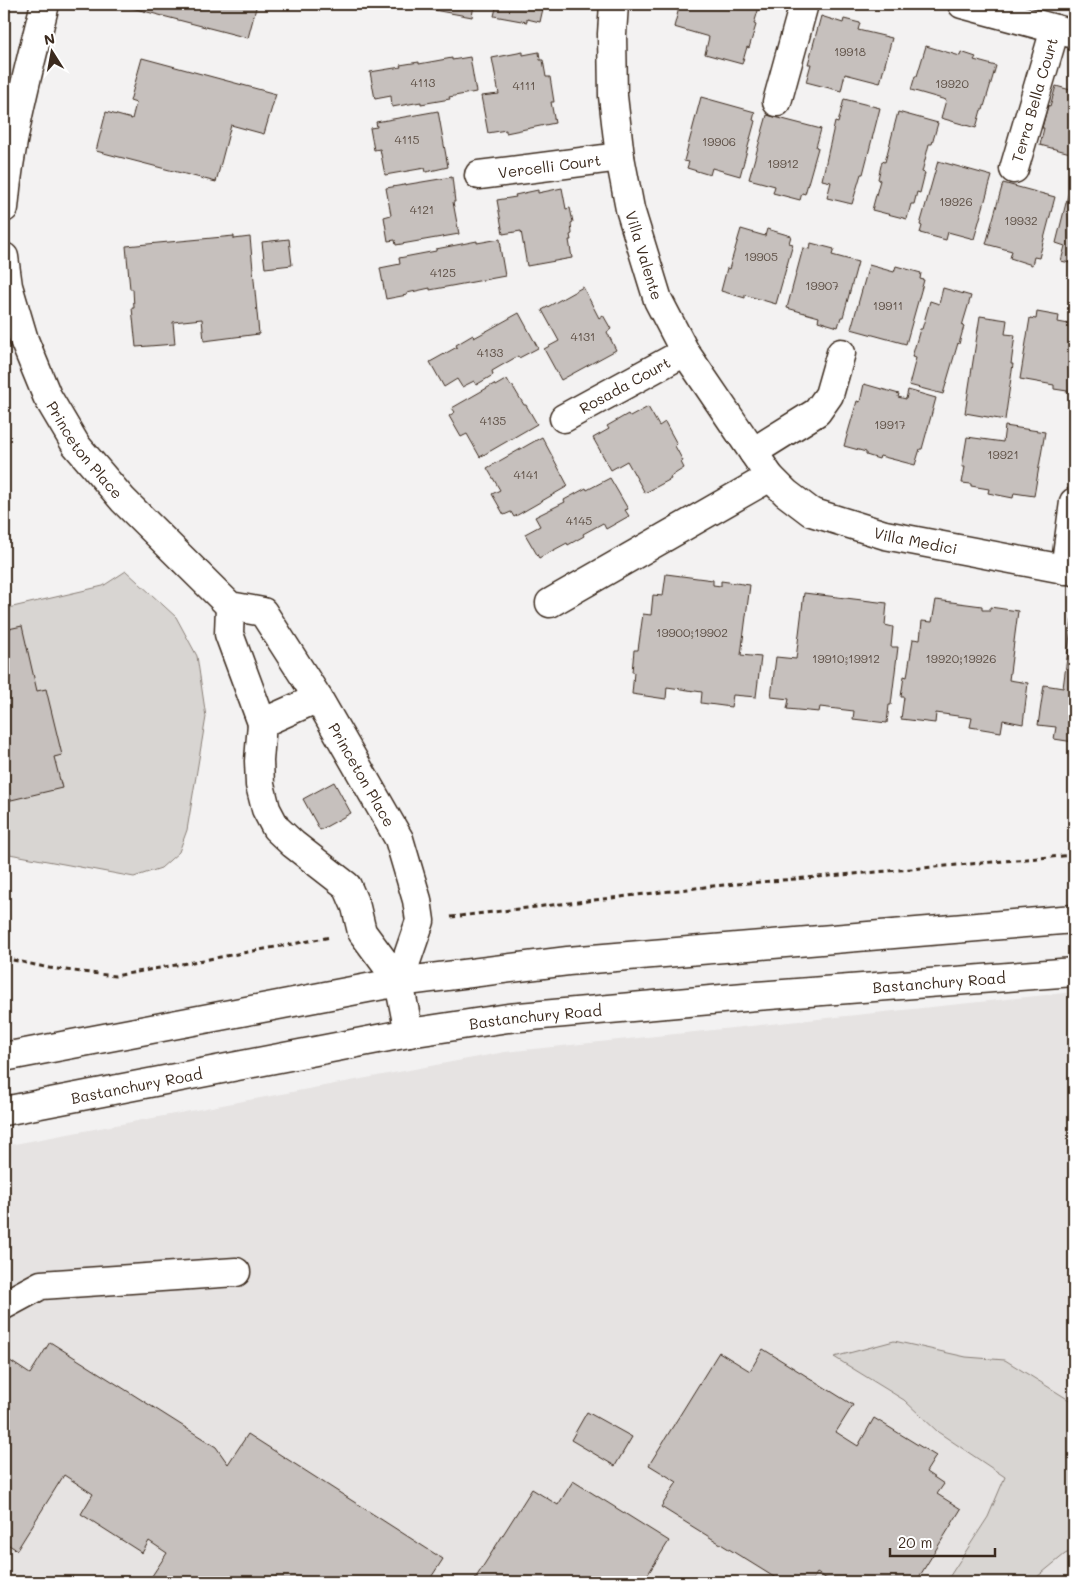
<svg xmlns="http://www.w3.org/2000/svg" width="1078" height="1586" font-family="Mali,sans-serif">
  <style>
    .built { fill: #e6e3e2 }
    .green { fill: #d8d5d2; stroke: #8a8078 }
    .building { fill: #c6c0bd; stroke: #3b2a1e }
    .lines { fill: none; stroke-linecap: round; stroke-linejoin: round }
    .minor-casing { stroke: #3b2a1e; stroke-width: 31 }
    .major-casing { stroke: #3b2a1e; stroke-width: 31 }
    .path { stroke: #3b2a1e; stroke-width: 3; stroke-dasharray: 5 4; stroke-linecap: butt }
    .minor { stroke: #fff; stroke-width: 28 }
    .major { stroke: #fff; stroke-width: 28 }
    .labels { text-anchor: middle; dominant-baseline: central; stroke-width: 4.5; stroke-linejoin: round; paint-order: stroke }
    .number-label { font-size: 12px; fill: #5e5046 }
    .street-label { font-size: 15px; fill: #3b2a1e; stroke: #fff }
  </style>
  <rect width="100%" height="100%" fill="#f3f2f2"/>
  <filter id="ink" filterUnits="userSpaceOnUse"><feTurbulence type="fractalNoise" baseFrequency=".02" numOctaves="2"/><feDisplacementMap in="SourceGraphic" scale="10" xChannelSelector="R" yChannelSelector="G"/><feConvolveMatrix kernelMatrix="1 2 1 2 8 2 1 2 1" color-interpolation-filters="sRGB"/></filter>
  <g filter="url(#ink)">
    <polygon class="built" points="1074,992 1074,1582 4,1582 4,1146 505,1052"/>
    <g class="green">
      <polygon points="126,571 176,617 197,656 206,717 187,830 179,852 161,868 134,877 4,853 4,609 103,586"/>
      <polygon points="894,1341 966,1357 1005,1360 1074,1403 1074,1550 1065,1554 1031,1582 946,1582 988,1517 1005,1477 938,1432 904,1400 834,1357"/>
    </g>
    <g class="building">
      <polygon points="129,4 257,4 248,38 128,7"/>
      <polygon points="401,4 474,4 472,17"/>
      <polygon points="497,4 544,4 540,22 527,19 527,22 494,16"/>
      <polygon points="680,4 760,4 754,24 756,25 749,48 747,47 742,64 705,54 709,37 674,27"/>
      <polygon points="821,16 843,23 844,19 860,23 858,30 892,38 880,83 845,74 841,91 806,82 811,64 808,64"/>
      <polygon points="926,46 960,56 961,52 976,57 974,60 996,66 983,110 981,110 976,128 941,118 946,100 911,90 915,76 917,76"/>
      <polygon points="523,52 523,55 539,52 540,60 543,60 546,77 550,77 554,102 551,102 555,123 506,133 506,130 488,133 481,96 499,94 492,58"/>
      <polygon points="470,57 476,92 449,97 450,99 421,104 421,102 392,107 391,96 375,99 370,72 401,67 400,65 419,62 419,64 452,58 452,60"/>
      <polygon points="142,58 276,94 264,134 231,125 216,182 96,151 106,112 132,119 136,103 130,101"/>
      <polygon points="1056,86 1074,91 1074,154 1040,145 1044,128 1042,128 1048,105 1050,106"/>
      <polygon points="701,97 755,112 753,120 755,121 740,176 712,168 710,175 687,168 689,162 684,161"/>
      <polygon points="844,99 880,108 863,174 861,174 852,204 827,198 831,182 822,180 835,122 838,123"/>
      <polygon points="438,111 448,167 426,172 425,168 385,175 380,149 374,150 370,128 377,127 376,122"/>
      <polygon points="898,112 938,123 932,144 929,144 922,172 925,173 920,193 917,192 914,204 911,204 907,219 872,210 880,180 878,179 882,161 885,162"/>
      <polygon points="767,115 821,129 816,147 818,148 805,194 802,193 800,200 773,193 775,186 749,179"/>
      <polygon points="938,161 992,176 974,239 948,232 946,240 920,233 922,226 920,225"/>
      <polygon points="452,177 455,202 453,202 459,234 396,245 395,240 388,241 384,217 391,215 386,188"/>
      <polygon points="1003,183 1055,197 1039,258 1034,257 1032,265 1010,258 1012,251 986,244"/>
      <polygon points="1070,187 1074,188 1074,187 1074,264 1061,261 1065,246 1056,243"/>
      <polygon points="562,188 566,209 570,208 573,222 571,223 572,234 570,235 571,240 569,240 572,258 527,266 521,231 503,234 497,200 516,197 515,195 538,190 538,193"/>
      <polygon points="741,229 765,236 767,229 791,236 789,243 793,244 776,304 745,295 745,298 721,291 727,268 729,269"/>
      <polygon points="234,236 234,239 250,237 259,334 204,341 202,319 173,322 175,344 136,347 132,308 134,308 133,289 130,289 126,246"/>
      <polygon points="289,239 292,265 265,268 262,242"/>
      <polygon points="500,239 501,247 500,247 505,276 430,290 430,288 407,293 407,295 386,299 380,268 400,264 399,258 436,251 436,249 477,241 477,243"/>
      <polygon points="811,243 834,249 832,255 858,262 843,317 841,317 838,327 818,321 819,317 787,308 803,248 810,249"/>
      <polygon points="869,265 894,272 896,266 921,273 920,279 924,280 906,344 851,329"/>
      <polygon points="583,287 599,318 603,315 611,329 607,332 616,350 561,380 544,349 559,341 542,310"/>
      <polygon points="943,288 971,296 962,326 964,326 959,344 958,343 943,394 909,385 916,358 912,357 920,329 922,329 930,301 939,304"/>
      <polygon points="1037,312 1059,316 1058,322 1074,325 1074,392 1054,389 1054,385 1020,379 1030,318 1036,319"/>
      <polygon points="519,313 538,348 519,358 518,356 492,371 493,375 476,385 474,381 462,387 457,379 444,387 430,362 457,347 456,345 473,335 474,338"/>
      <polygon points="980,316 1007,320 1005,334 1015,335 1011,364 1013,364 1005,420 965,413"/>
      <polygon points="507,379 511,386 512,385 524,405 526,405 537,424 480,457 467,434 461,437 449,416 455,412 452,408 494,384 495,386"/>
      <polygon points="864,384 899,394 898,397 906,399 908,390 936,398 922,449 920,449 915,465 880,456 879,459 866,455 866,452 844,446 857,401 860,402"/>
      <polygon points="648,407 659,426 665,422 677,444 675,446 683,461 681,462 684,468 670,477 671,479 645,493 627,461 611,470 593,438 609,429 607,426 628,414 630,417"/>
      <polygon points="1005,426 1045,432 1034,496 1014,493 1013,498 988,493 989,489 971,486 971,484 962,483 965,467 962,467 967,437 1003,442"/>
      <polygon points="542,437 568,486 514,517 511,512 504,515 492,494 500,490 487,468"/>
      <polygon points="610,478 628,509 625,510 629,516 606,529 603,523 583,534 584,536 568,545 567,543 539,558 525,534 540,526 535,517 565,502 564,500 586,488 587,490"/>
      <polygon points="666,574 713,580 713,585 721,586 721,581 750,585 741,655 761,657 756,697 733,695 731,707 701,703 702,692 667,687 666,699 632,694 634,672 632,672 634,650 638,650 643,614 651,615 653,595 663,596"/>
      <polygon points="804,593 887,603 885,625 893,627 891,647 898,647 891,705 889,705 887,723 853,719 854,711 820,707 819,712 787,709 789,699 771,697 776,657 796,659"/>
      <polygon points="936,600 982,606 982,610 990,610 990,607 1018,611 1009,680 1028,683 1023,724 1003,720 1001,732 970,727 972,718 936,713 935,723 901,719 904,697 901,697 904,676 907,677 913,639 920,640 922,621 932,622"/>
      <polygon points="1072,620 1074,621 1074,742 1054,739 1056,727 1038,725 1044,685 1063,688"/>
      <polygon points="22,626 37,691 46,689 62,755 54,757 62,788 7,801 4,785 4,630"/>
      <polygon points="334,782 351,813 320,830 303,799"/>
      <polygon points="50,1342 216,1447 228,1464 248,1434 443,1559 428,1582 148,1582 167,1553 149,1541 142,1553 81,1514 93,1494 64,1475 17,1550 4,1542 4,1357 30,1374"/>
      <polygon points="763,1349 853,1405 836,1432 858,1446 874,1418 936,1456 926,1472 944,1484 937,1494 961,1509 916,1582 890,1582 886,1580 885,1582 832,1582 817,1573 811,1582 782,1582 661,1507 677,1482 649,1465 719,1352 750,1371"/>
      <polygon points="587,1412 632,1437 615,1466 571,1440"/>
      <polygon points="573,1481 669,1541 643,1582 473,1582 532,1489 558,1505"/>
    </g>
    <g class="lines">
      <defs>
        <g id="minor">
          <path id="s1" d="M614,4L612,34L613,96L620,157L630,209L658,300L685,352L770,477L786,493L811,512L885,535L1074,571"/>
          <polyline points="962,4 1074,34"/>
          <polyline points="777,102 804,4"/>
          <path id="s2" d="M1014,169L1055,29"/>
          <path id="s3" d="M479,175L620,157"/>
          <path d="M4,208C10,137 28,72 45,4"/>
          <path id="s4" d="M4,257L8,286L24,340L47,396L76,445L123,500L230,606L263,612L318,698L399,839L417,900L420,921L399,982"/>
          <path id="s5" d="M564,418L685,352"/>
          <polyline points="753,452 817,412 829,395 841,353"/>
          <polyline points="1065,570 1074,502"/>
          <polyline points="550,603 770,477"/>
          <polyline points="230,606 229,634 262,723 259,761 260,785 266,809 276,828 293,844 347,886 356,907 362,932 399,982 409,1033"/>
          <polyline points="262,723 318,698"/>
          <polyline points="4,1305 41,1285 236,1272"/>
        </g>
        <g id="major">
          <polyline points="4,1057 399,982 568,961 1074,919"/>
          <path id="s6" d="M4,1111L409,1033L508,1018L756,996L1074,972"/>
        </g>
      </defs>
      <use href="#minor" class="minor-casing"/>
      <use href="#major" class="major-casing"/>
      <g class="path">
        <polyline points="451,917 713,886 1074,855"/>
        <polyline points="4,958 49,968 115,976 331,937"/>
      </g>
      <use href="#minor" class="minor"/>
      <use href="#major" class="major"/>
    </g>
  </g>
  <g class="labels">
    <g class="number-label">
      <text x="850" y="51">19918</text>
      <text x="423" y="82">4113</text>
      <text x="952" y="83">19920</text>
      <text x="524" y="85">4111</text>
      <text x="407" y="139">4115</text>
      <text x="719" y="141">19906</text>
      <text x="783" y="163">19912</text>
      <text x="956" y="201">19926</text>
      <text x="422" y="209">4121</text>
      <text x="1021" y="220">19932</text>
      <text x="761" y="256">19905</text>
      <text x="443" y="272">4125</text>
      <text x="822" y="285">19907</text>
      <text x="888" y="305">19911</text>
      <text x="583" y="336">4131</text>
      <text x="490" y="352">4133</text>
      <text x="493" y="420">4135</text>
      <text x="890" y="424">19917</text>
      <text x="1003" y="454">19921</text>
      <text x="526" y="474">4141</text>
      <text x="579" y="520">4145</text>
      <text x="692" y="632">19900;19902</text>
      <text x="846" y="658">19910;19912</text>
      <text x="961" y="658">19920;19926</text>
    </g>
    <g class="street-label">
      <text stroke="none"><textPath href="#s2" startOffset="72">Terra Bella Court</textPath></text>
      <text stroke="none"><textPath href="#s3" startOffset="71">Vercelli Court</textPath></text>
      <text stroke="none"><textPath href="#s1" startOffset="255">Villa Valente</textPath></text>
      <text stroke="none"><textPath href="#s5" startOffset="69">Rosada Court</textPath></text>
      <text stroke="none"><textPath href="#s4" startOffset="212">Princeton Place</textPath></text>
      <text stroke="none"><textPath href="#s1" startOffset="674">Villa Medici</textPath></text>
      <text stroke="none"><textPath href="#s4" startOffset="650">Princeton Place</textPath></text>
      <text stroke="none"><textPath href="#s6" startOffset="945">Bastanchury Road</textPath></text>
      <text stroke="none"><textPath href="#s6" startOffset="540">Bastanchury Road</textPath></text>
      <text stroke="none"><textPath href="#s6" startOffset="135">Bastanchury Road</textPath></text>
    </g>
  </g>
  <rect width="1078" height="1586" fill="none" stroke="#fff" stroke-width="20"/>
  <rect x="10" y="10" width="1058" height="1566" fill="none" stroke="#3b2a1e" stroke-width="2" filter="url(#ink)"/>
  <g transform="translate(52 52) rotate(349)" stroke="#ffffff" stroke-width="4" paint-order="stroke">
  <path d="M0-4L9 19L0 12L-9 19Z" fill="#3b2a1e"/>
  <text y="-8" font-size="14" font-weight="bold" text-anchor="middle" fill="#3b2a1e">N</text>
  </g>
  <path d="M890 1548v8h105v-8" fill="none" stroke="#3b2a1e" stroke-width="2.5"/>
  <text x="898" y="1548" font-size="15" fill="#3b2a1e" stroke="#ffffff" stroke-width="4" paint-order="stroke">20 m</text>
</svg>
